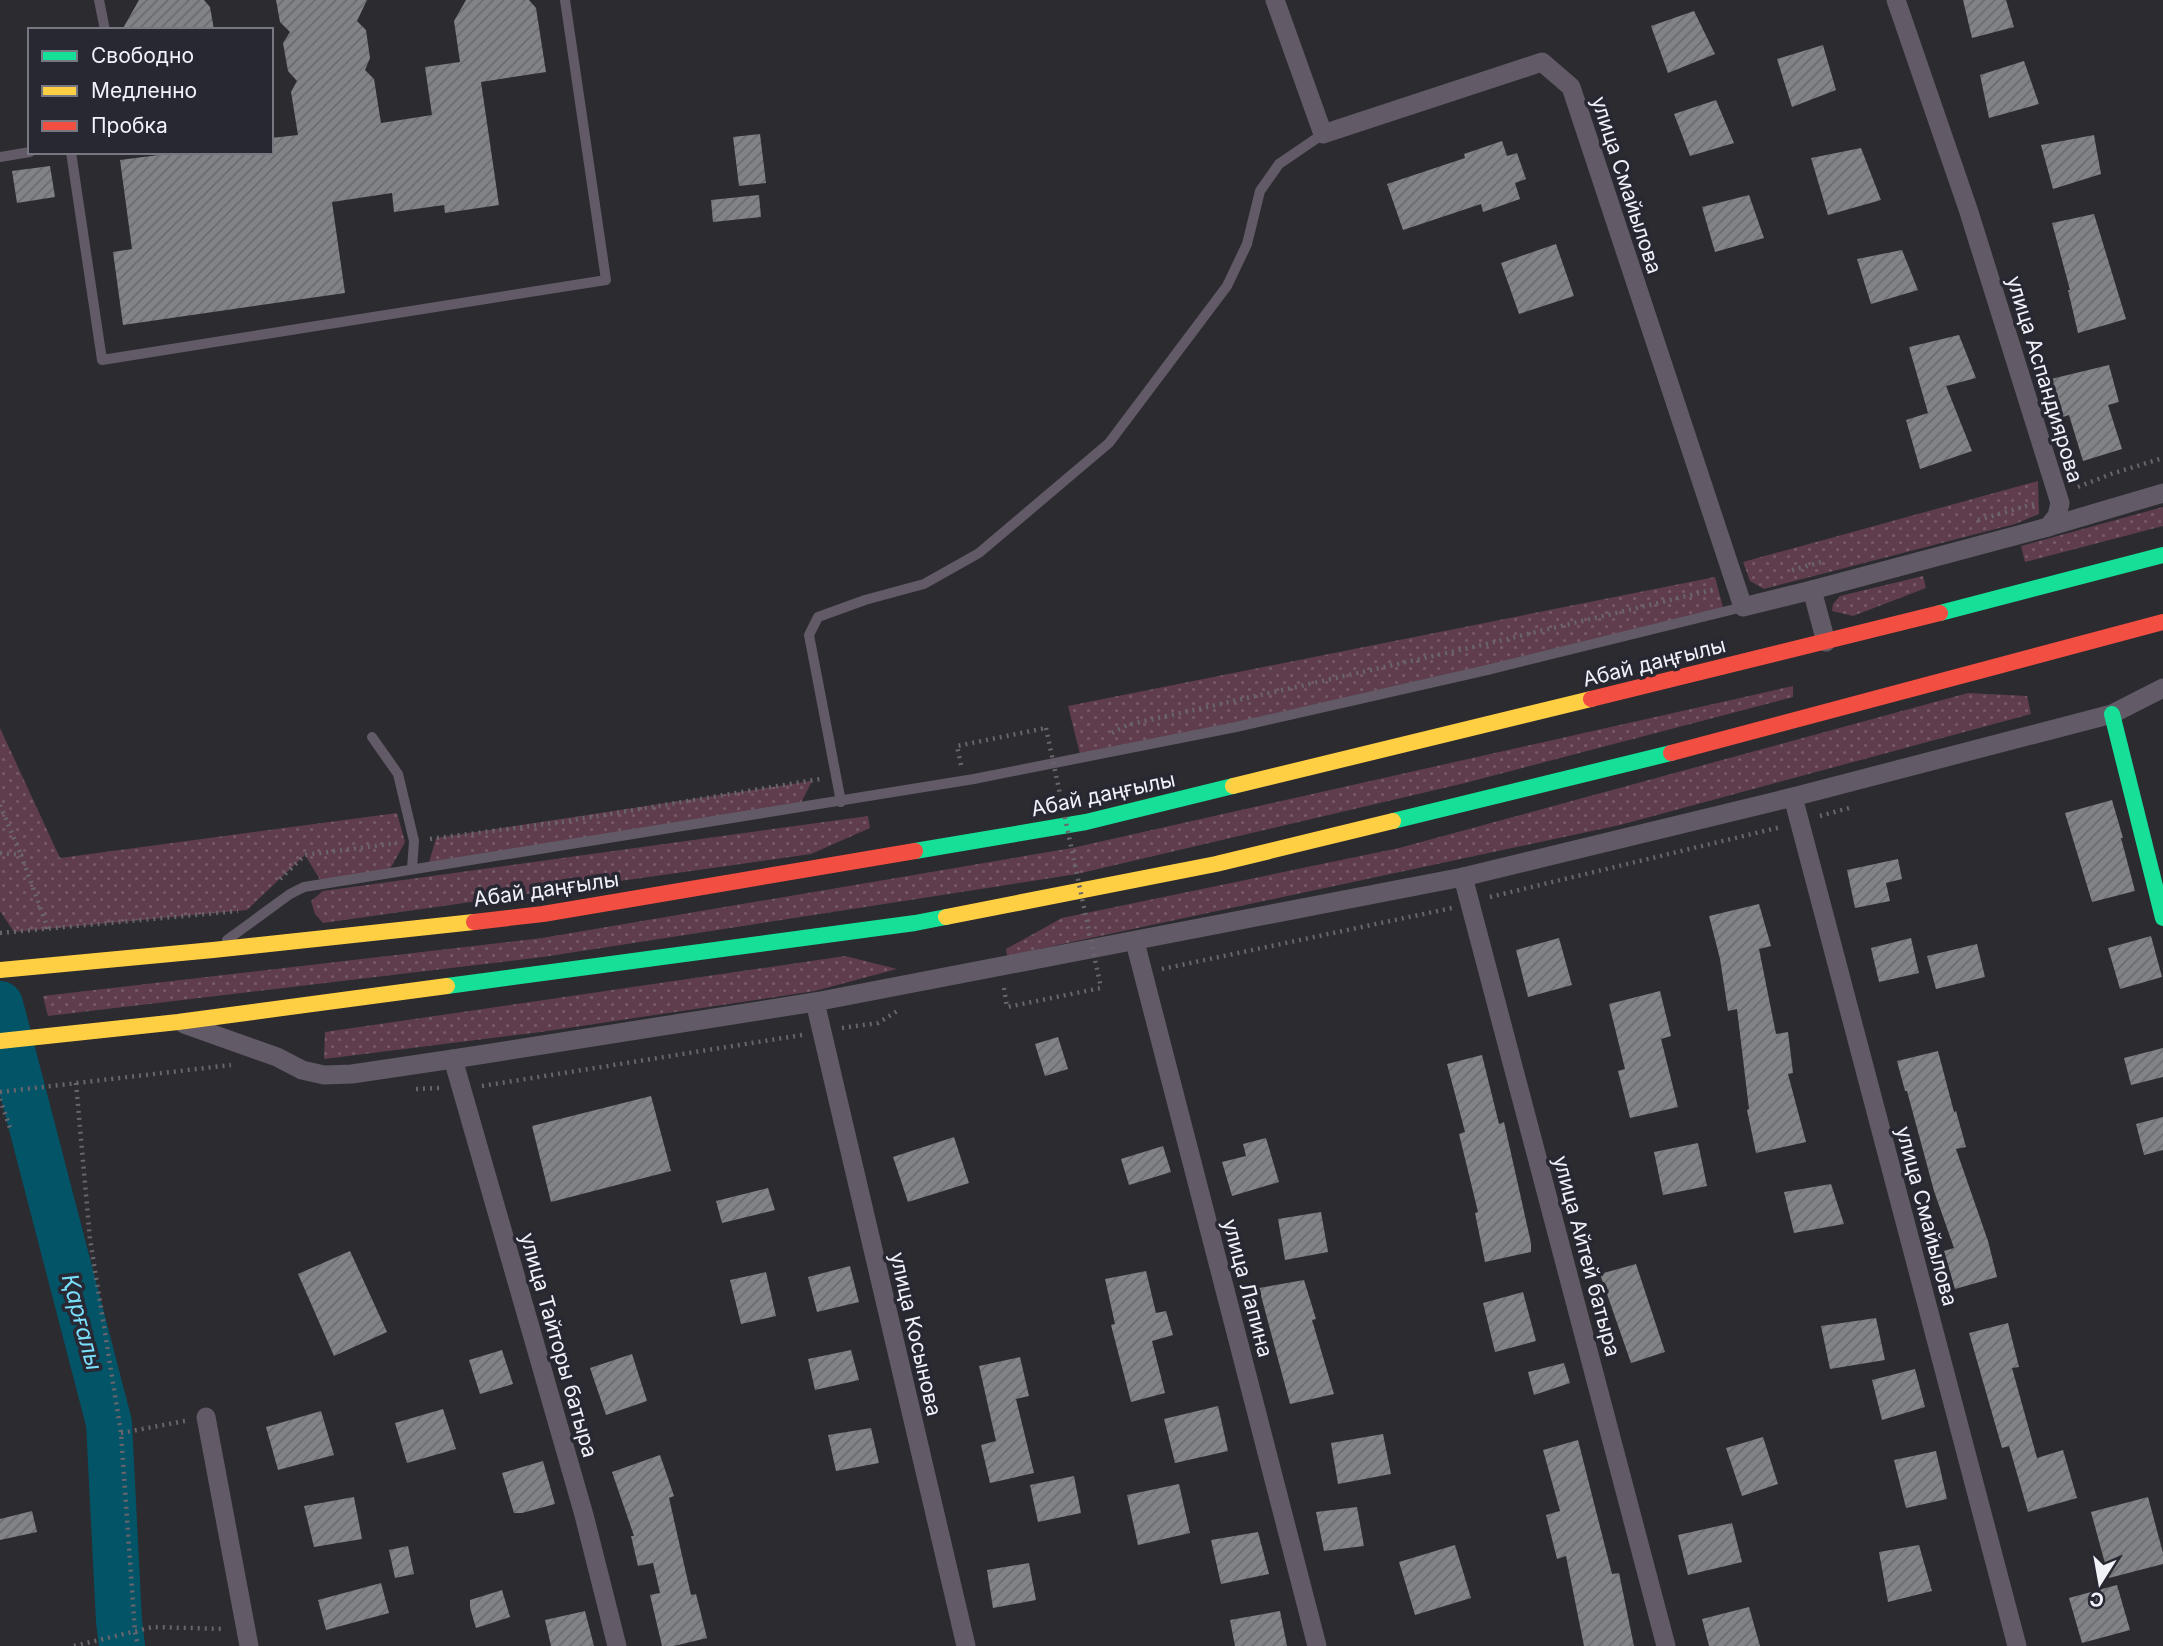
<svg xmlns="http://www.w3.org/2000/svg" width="2163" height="1646" font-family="Inter,sans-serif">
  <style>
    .green { fill: url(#green-dots) }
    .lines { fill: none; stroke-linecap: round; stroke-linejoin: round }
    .river { stroke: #045467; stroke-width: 46 }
    .building { fill: url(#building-hatch) }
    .path { stroke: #6a656d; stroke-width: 4.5; stroke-dasharray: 2 5; stroke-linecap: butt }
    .lane { stroke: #625a66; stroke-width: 10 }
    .street { stroke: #625a66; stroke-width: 19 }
    .fast { stroke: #16e098; stroke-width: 16 }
    .slow { stroke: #ffcf43; stroke-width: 16 }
    .jam { stroke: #f24e42; stroke-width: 16 }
    .path-bridge { stroke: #6a656d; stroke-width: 4.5; stroke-dasharray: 2 5; stroke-linecap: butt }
    .labels { text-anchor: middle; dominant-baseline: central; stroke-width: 7; stroke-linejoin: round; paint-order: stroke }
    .street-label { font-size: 21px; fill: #f1f1f8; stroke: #282833 }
    .water-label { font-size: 23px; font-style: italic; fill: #7bdefb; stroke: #282833 }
  </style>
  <defs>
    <pattern id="green-dots" width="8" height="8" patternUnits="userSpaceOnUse" patternTransform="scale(1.75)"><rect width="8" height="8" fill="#5f3d4d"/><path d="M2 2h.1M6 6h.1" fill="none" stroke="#765a67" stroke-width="1.8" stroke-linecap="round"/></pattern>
    <pattern id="building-hatch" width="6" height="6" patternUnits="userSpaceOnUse" patternTransform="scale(1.75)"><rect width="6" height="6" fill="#818387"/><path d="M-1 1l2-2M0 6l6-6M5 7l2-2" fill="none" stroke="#6a6b6f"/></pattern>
  </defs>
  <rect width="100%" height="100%" fill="#2b2b30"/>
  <g class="green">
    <polygon points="2038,481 2039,514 2015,524 1764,589 1750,581 1743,562"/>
    <polygon points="2163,507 2163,526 2025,562 2021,546"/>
    <polygon points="1923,576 1926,588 1853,616 1832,611 1833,604 1840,596"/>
    <polygon points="1715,577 1724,611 1081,758 1068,706"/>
    <polygon points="1793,686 1793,697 1465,783 1077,874 543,957 48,1016 43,996 542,938 1072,848"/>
    <polygon points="1968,693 2027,696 2031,714 1620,825 1007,956 1006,949 1062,918 1399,848"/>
    <polygon points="0,728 60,858 397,813 405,842 388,873 322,883 305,855 247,910 14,932 0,911"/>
    <polygon points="812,781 798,809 428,866 436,838"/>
    <polygon points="868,816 870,828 811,854 323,923 315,914 311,901 323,891"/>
    <polygon points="845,956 897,969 815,991 541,1032 324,1059 325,1032"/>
  </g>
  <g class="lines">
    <polyline class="river" points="0,1004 109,1423 119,1621 122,1646"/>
  </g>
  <g class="building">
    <polygon points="139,0 204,0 210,7 214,30 122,30"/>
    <polygon points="276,0 367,0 357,21 366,30 370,58 365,70 374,79 381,123 432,115 425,67 460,62 454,21 466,0 529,0 536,8 546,72 481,82 499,205 445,213 444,205 394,212 392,193 332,202 345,293 123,325 113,252 132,249 120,160 159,155 159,152 271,152 271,138 298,135 291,92 297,81 288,71 283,43 290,32 280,22"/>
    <polygon points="1963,0 2006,0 2014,27 1972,38"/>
    <polygon points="1694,11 1715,54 1668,73 1651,26"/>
    <polygon points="1823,45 1836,90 1792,107 1777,59"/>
    <polygon points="2024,61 2039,104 1989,118 1980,75"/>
    <polygon points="1716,100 1734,143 1690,156 1674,114"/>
    <polygon points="760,134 766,183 739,186 733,137"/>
    <polygon points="2094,135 2101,174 2053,189 2041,145"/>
    <polygon points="1502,141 1507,156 1517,153 1526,179 1515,183 1520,199 1483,212 1481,204 1403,230 1387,184 1465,158 1464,154"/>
    <polygon points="1861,148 1881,200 1828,215 1811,158"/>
    <polygon points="50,166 55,197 17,203 12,171"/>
    <polygon points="759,195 761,217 713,222 711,200"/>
    <polygon points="1749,195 1764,238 1715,252 1702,207"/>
    <polygon points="2094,214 2126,319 2078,333 2068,290 2070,290 2052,223"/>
    <polygon points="1556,244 1574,296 1519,314 1501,263"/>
    <polygon points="1902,250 1918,290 1871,304 1857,259"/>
    <polygon points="1959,335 1976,378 1946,386 1972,451 1920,469 1906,420 1928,413 1909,347"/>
    <polygon points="2109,365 2119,402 2108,405 2122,449 2083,461 2069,415 2060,418 2051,379"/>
    <polygon points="2112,800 2123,838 2121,838 2135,891 2092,902 2065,813"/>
    <polygon points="1898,859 1902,879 1886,883 1890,901 1855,908 1847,870"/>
    <polygon points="1759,904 1771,946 1759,949 1776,1034 1788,1032 1793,1073 1788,1074 1806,1142 1756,1153 1747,1110 1749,1109 1737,1009 1728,1011 1720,959 1709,916"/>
    <polygon points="2151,936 2162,977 2120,989 2108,948"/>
    <polygon points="1559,938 1572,985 1528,997 1516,950"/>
    <polygon points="1911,938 1919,973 1879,982 1871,948"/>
    <polygon points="1977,944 1985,977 1936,989 1927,956"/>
    <polygon points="1660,991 1671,1036 1661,1039 1678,1107 1630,1118 1618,1071 1625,1069 1609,1004"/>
    <polygon points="1058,1037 1068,1069 1045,1076 1035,1044"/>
    <polygon points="2163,1048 2163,1077 2131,1085 2124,1058"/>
    <polygon points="1938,1051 1954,1112 1956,1111 1966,1147 1956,1149 1988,1241 1997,1277 1955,1289 1944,1251 1954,1248 1934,1191 1907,1091 1905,1091 1897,1061"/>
    <polygon points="1482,1055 1499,1124 1504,1122 1531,1243 1531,1252 1485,1262 1475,1213 1478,1212 1459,1134 1465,1132 1447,1064"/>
    <polygon points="651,1096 671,1171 551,1202 532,1126"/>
    <polygon points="2163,1117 2163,1150 2144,1155 2136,1124"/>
    <polygon points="954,1137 969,1183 908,1202 893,1157"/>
    <polygon points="1266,1138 1279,1182 1232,1196 1222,1162 1246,1156 1243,1144"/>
    <polygon points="1698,1143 1707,1186 1663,1195 1654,1152"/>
    <polygon points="1163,1146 1171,1172 1129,1185 1121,1159"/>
    <polygon points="1831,1184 1844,1224 1794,1233 1784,1192"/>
    <polygon points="768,1188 775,1210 722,1223 716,1201"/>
    <polygon points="1321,1212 1328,1252 1285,1260 1278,1219"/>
    <polygon points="350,1251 387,1332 334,1356 298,1274"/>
    <polygon points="1636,1264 1665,1352 1631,1363 1600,1274"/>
    <polygon points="850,1266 859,1302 817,1312 808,1277"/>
    <polygon points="1146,1271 1156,1313 1166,1311 1173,1335 1152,1341 1165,1393 1131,1402 1111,1325 1115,1324 1105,1279"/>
    <polygon points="766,1272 776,1316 741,1324 730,1280"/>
    <polygon points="1304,1280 1316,1319 1312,1320 1334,1394 1290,1404 1259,1288"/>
    <polygon points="1523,1292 1536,1341 1495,1352 1483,1303"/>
    <polygon points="1876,1318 1885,1360 1830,1369 1821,1326"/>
    <polygon points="2008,1323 2019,1367 2012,1368 2037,1458 2063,1450 2077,1498 2028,1512 2009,1446 2002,1448 1969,1333"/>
    <polygon points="502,1350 513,1384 480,1394 469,1360"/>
    <polygon points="851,1350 859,1380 815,1390 808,1359"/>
    <polygon points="632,1354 647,1401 606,1415 590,1368"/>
    <polygon points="1020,1357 1029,1396 1016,1399 1034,1473 990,1483 981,1445 996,1441 979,1366"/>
    <polygon points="1564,1363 1570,1383 1534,1395 1528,1372"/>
    <polygon points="1915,1369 1925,1407 1882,1420 1872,1380"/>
    <polygon points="1218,1406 1228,1451 1175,1463 1164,1419"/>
    <polygon points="443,1409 456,1449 407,1463 395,1423"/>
    <polygon points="321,1411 334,1455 278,1470 266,1427"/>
    <polygon points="871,1428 879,1463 836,1471 828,1435"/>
    <polygon points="1383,1434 1391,1474 1338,1484 1331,1443"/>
    <polygon points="1763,1437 1778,1484 1742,1496 1726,1448"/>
    <polygon points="1578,1440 1612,1574 1619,1573 1634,1646 1584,1646 1566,1556 1557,1559 1546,1515 1560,1511 1543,1450"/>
    <polygon points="1936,1451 1947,1499 1906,1508 1894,1460"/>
    <polygon points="660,1455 674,1496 669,1498 691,1595 696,1594 707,1638 674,1646 662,1646 650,1595 660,1593 653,1563 638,1566 631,1536 634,1536 612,1472"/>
    <polygon points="543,1461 555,1504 522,1513 514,1513 502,1473"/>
    <polygon points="1074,1476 1081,1513 1038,1522 1030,1485"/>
    <polygon points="1179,1484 1190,1533 1138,1545 1127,1495"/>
    <polygon points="354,1497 362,1539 314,1547 304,1506"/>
    <polygon points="2148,1497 2163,1553 2163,1564 2109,1578 2091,1512"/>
    <polygon points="1357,1507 1364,1546 1324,1551 1316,1512"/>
    <polygon points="32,1511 37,1532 0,1540 0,1519"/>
    <polygon points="1732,1523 1742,1562 1688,1575 1678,1535"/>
    <polygon points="1258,1532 1269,1574 1221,1584 1211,1540"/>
    <polygon points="1455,1545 1471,1598 1415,1615 1399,1562"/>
    <polygon points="1919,1545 1932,1591 1888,1602 1879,1552"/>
    <polygon points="408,1546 414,1574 395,1578 389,1550"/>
    <polygon points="1029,1563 1036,1600 993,1608 987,1570"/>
    <polygon points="381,1583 389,1613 326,1630 318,1600"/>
    <polygon points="2117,1585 2130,1630 2082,1643 2069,1598"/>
    <polygon points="502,1590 510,1617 476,1628 470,1608 470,1600"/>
    <polygon points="1749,1607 1760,1646 1709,1646 1702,1619"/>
    <polygon points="585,1611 594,1646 551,1646 545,1620"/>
    <polygon points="1280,1611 1287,1646 1235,1646 1230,1620"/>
  </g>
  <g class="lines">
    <g class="path">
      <polyline points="2078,487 2111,474 2163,458"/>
      <polyline points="1978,520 2037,503"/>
      <polyline points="1792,570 1825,561"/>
      <polyline points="1112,733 1127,725 1482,645 1716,589"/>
      <polyline points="961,765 957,746 1046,728"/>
      <polyline points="0,805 21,855"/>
      <polyline points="1820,816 1849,808"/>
      <polyline points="430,839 562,822 820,779"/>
      <polyline points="0,853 21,855 48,929"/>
      <polyline points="280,879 305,855 397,843"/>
      <polyline points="1490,897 1781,827"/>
      <polyline points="0,933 238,911"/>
      <polyline points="1162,969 1452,908"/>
      <polyline points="1004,988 1007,1007 1101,988"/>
      <polyline points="842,1028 878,1023 899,1010"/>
      <polyline points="76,1083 90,1239 121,1433 135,1632 138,1646"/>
      <polyline points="482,1086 802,1035"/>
      <polyline points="416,1089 439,1088"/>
      <polyline points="0,1092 231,1065"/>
      <polyline points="0,1099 10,1128"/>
      <polyline points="121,1433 185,1421"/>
      <polyline points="74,1646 153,1627 224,1629"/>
    </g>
    <g class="lane">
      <polyline points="99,0 105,30"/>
      <polyline points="71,152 102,360 606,280 565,0"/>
      <polyline points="0,157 30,152"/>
      <polyline points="372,737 398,774 414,841 412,869"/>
      <polyline points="841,802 809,635 818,617 865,600 924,584 979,553 1109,443 1227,286 1247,244 1260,191 1279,164 1323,134"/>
      <polyline points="227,940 290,894 304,887 974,779 1236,727 1487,670 1743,607"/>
    </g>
    <g class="street">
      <polyline points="1275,0 1323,134 1542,62 1571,87 1743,607 1812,590"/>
      <polyline points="2048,527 2163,493"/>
      <polyline points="1826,642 1812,590 2048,527 2057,516 2060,503 1968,209 1896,0"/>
      <polyline points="1793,797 2017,1646"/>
      <polyline points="1463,877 1666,1646"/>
      <polyline points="1135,942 1317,1646"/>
      <polyline points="815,1002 966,1646"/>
      <polyline points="184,1024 277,1057 302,1070 324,1075 352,1074 453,1059 815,1002 1463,877 1793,797 2112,714 2163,688"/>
      <polyline points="453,1059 584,1515 617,1646"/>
      <polyline points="206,1417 249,1646"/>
    </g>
    <g class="fast">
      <polyline points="1940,613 2163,555"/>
      <polyline points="2112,714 2163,918"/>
      <polyline points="1393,821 1671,753"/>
      <polyline points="915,851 1086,822 1233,786"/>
      <polyline points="447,986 915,923 946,917"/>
    </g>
    <g class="slow">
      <polyline points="1233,786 1591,699"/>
      <polyline points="946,917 1216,864 1393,821"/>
      <polyline points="0,970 213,950 474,922"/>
      <polyline points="0,1041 178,1022 447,986"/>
    </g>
    <g class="jam">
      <polyline points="1591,699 1940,613"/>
      <polyline points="1671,753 2163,622"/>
      <polyline points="474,922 543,914 915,851"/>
    </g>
    <polyline class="path-bridge" points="1046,728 1101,988"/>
  </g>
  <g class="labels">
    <g class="street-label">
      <text transform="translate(1627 185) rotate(72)">улица Смайылова</text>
      <text transform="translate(2045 379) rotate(73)">улица Аспандиярова</text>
      <text transform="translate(1654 662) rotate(-14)">Абай даңғылы</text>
      <text transform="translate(1103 794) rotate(-12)">Абай даңғылы</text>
      <text transform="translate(546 889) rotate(-8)">Абай даңғылы</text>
      <text transform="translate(1927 1216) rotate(75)">улица Смайылова</text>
      <text transform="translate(1587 1256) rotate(75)">улица Айтей батыра</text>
      <text transform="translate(1248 1288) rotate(75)">улица Лапина</text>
      <text transform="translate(916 1334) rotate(77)">улица Косынова</text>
      <text transform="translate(559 1345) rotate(74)">улица Тайторы батыра</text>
    </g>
    <g class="water-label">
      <text transform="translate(82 1322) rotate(75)">Қарғалы</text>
    </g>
  </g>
  <rect x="28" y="28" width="245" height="126" fill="#282833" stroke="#787882" stroke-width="2"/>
  <rect x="42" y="51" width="35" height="10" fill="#16e098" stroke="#787882" stroke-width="2"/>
  <text x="91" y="63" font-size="21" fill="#f1f1f8">Свободно</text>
  <rect x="42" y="86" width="35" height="10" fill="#ffcf43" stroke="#787882" stroke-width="2"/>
  <text x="91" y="98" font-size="21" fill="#f1f1f8">Медленно</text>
  <rect x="42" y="121" width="35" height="10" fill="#f24e42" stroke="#787882" stroke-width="2"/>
  <text x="91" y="133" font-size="21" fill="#f1f1f8">Пробка</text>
  <g transform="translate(2100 1583) rotate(191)" stroke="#282833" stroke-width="5" paint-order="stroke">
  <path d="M0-5L12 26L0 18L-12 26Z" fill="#f1f1f8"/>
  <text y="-10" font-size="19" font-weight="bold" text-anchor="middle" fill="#f1f1f8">С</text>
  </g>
</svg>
